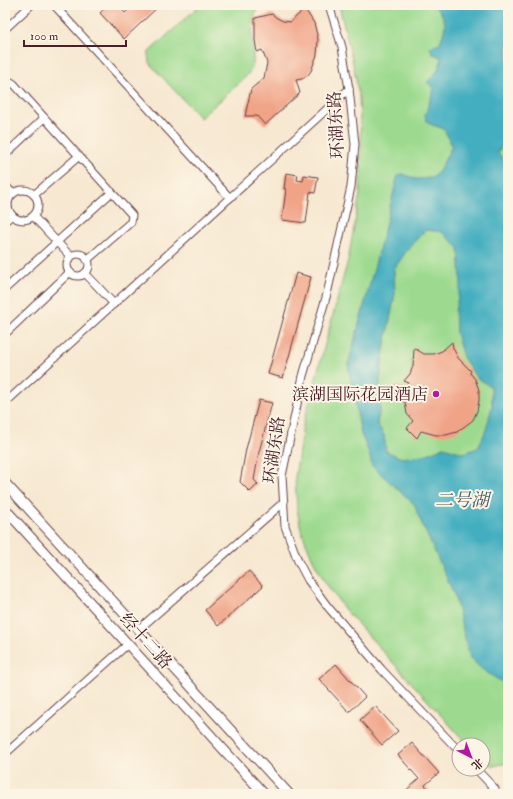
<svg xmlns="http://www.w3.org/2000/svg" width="513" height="799" font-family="'IM FELL Double Pica','Noto Serif SC',serif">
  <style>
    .green { fill: #9dda8f; stroke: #747c5d }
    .water { fill: #42aec0; stroke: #466676; fill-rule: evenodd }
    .building { fill: #f0a386 }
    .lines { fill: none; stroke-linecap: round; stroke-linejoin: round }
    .minor-casing { stroke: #643d44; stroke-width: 9 }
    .major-casing { stroke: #643d44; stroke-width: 11 }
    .minor { stroke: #fff; stroke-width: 7 }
    .major { stroke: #fff; stroke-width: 9 }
    .poi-dot { fill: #b5179e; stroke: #fcf5e5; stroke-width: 1.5 }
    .labels { text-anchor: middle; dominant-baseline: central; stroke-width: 4; stroke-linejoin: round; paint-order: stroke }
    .street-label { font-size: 17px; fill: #4a1f2b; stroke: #fcf5e5 }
    .poi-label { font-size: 17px; fill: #4a1f2b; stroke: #fcf5e5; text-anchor: end }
    .water-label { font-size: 18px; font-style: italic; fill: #475867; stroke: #fcf5e5 }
  </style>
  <rect width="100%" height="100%" fill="#fcf5e5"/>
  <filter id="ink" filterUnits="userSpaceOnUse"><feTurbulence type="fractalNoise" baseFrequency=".025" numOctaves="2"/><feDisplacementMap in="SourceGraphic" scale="8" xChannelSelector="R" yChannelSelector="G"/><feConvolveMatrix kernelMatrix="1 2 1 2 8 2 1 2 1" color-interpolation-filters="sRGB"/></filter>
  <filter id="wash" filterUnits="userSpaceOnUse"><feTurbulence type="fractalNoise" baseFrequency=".012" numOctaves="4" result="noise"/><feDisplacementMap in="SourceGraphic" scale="16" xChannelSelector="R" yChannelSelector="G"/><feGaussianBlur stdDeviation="0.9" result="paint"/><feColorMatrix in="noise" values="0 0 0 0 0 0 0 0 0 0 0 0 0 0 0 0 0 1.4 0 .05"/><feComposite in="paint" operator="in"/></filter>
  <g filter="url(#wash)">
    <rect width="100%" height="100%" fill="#f7e8d1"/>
    <g class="green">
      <path d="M200,5H261C249,19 253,36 253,53C253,58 254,64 252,68C246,80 212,107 200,118L151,65C148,60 148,57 149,52Z"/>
      <polygon points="339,5 508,5 508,763 493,766 483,760 483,745 468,745 346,611 325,582 313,560 301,530 297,509 295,477 303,425 348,260 360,194 361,145 359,98 354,68"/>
    </g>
    <path class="water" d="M434,5H508V141L503,144L498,152L508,168V682H502L483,670L470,658L454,594L417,513L415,505L372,466L369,453L361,434L348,365L379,250L398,175L403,174L416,179L432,178L439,171L452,146C450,141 447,134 444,130C438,125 431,127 426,120L425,115L434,89L427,82C435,74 441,69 441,57L433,54L430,47L439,44C443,36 448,24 442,15C440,11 436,9 434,5ZM426,230L442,232L459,248L461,283L455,311L456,333L463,357L476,377L491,387L492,406L486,430L478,448L463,453L444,447L427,454L402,458L386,451L384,435L377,423L380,409V380L384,350L395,294L394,269L410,246Z"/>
    <g id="blocks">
      <g class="building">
        <polygon points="108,5 117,5 125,13 134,5 160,5 124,39 100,13"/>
        <polygon points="305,9 314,23 318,39 317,55 311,71 308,75 302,79 296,80 300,93 265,125 257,116 245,116 251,89 264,78 267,63 262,50 257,52 255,40 255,18 272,14 277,18 283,21 290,22"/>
        <polygon points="286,173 298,175 297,180 303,181 304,175 318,177 315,193 310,192 306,223 282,220 286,189 284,189"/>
        <polygon points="296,273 311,277 283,378 268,374"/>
        <polygon points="452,342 453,348 458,358 471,371 470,373 475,379 479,390 479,401 477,411 473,420 457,432 446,435 436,435 421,431 417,438 407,428 413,421 407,414 405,402 393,398 395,385 406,388 409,383 404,381 410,374 413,366 414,348 424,354 434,354 442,351"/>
        <polygon points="259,400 272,403 259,452 254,480 258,484 250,492 240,482 246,449"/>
        <polygon points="249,571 263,586 218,626 205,610"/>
        <polygon points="336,664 365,697 349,712 319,679"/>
        <polygon points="375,706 398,731 382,745 360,720"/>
        <polygon points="412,743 439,773 425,785 429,790 424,794 402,794 419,779 398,755"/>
      </g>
    </g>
  </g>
  <g filter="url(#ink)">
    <use href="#blocks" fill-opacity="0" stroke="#643d44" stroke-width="1"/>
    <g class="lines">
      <defs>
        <g id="minor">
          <polyline points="54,5 230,198"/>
          <polyline points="329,5 342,47 349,89 355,144 351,187 327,294 303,376 282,476 285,526 298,561 308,580 328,607 382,670 459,751"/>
          <polyline points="5,29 31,5"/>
          <polyline points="5,85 8,82 11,82 14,84 132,215 131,222 87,260"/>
          <polyline points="5,155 44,118"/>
          <polyline points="5,185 13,194"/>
          <circle cx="23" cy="205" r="15"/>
          <polyline points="34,195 79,156"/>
          <polyline points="33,216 71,257"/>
          <polyline points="5,221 12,215"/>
          <circle cx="78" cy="265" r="11"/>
          <polyline points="85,273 114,304"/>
          <polyline points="5,289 112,192"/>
          <polyline points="5,334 70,272"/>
          <polyline points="5,403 349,89"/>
          <polyline points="139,629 284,502"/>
          <polyline points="5,754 128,644"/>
          <polyline points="476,769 495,789"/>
        </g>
        <g id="major">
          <polyline points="5,483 289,794"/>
          <polyline points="5,509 264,794"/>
        </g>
      </defs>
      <use href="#minor" class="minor-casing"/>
      <use href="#major" class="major-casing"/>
      <use href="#minor" class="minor"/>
      <use href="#major" class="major"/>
    </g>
  </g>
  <circle class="poi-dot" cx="436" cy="394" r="4"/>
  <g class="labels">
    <g class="street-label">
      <text transform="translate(336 125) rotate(-93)">环湖东路</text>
      <text transform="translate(274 450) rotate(-82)">环湖东路</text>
      <text transform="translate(146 641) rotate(48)">经十二路</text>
    </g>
    <g class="poi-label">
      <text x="428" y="394">滨湖国际花园酒店</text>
    </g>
    <g class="water-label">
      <text x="462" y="500">二号湖</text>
    </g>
  </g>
  <rect width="513" height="799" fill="none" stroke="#fcf5e5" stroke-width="20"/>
  <g transform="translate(471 757) rotate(138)"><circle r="19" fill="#fcf5e5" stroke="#b59f9b"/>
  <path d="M0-3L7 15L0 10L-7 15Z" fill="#b5179e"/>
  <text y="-6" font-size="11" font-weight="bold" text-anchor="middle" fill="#4a1f2b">北</text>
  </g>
  <path d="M24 40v6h102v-6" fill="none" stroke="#4a1f2b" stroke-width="2"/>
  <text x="30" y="40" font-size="12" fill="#4a1f2b" stroke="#fcf5e5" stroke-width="3" paint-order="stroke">100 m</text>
</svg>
